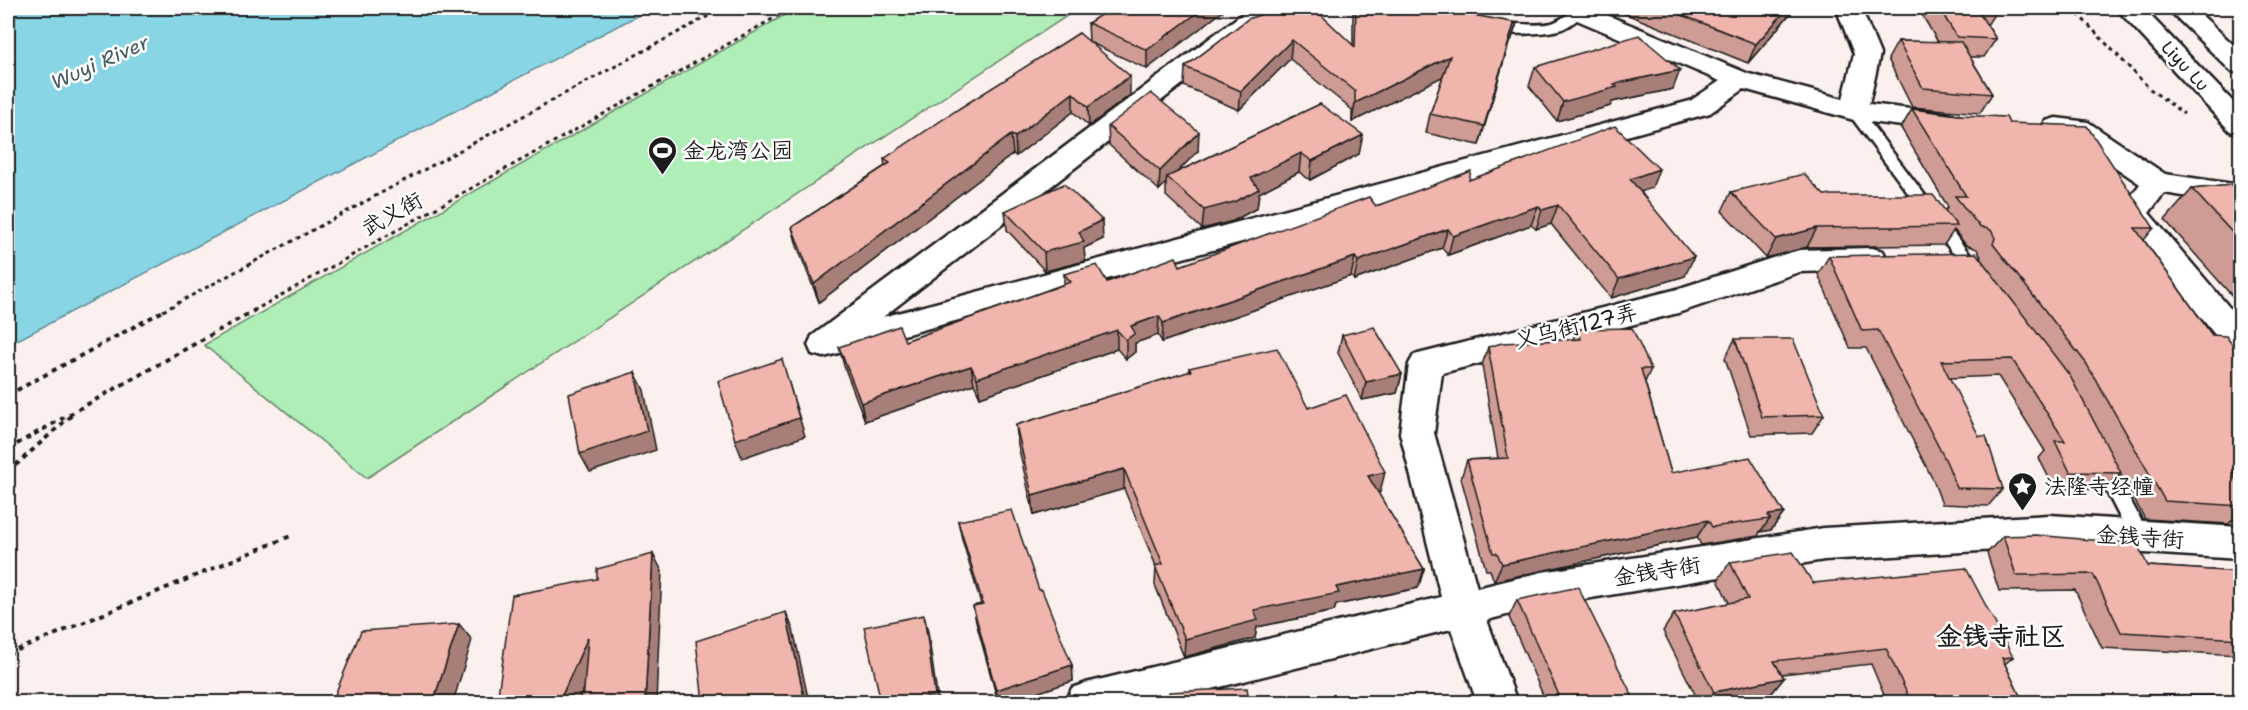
<svg xmlns="http://www.w3.org/2000/svg" width="2248" height="710" font-family="'Shantell Sans','LXGW WenKai TC',sans-serif">
  <style>
    .green { fill: #afeeb6; stroke: #668569; stroke-width: 1.5 }
    .water { fill: #88d5e6; stroke: #5d8b95; stroke-width: 1.5 }
    .lines { fill: none; stroke-linecap: round; stroke-linejoin: round }
    .service-casing { stroke: #1c1c1c; stroke-width: 5 }
    .minor-casing { stroke: #1c1c1c; stroke-width: 5 }
    .secondary-casing { stroke: #1c1c1c; stroke-width: 5 }
    .path-far1 { stroke: #1c1c1c; stroke-width: 3; stroke-dasharray: 4 4; stroke-linecap: butt }
    .path { stroke: #1c1c1c; stroke-width: 4; stroke-dasharray: 5 5; stroke-linecap: butt }
    .service { fill: #fff; fill-rule: evenodd }
    .minor { fill: #fff; fill-rule: evenodd }
    .secondary { fill: #fff; fill-rule: evenodd }
    .wall { fill: #ce9c94; stroke: #1c1c1c; stroke-width: 1.5 }
    .shaded-wall { fill: #a87f78; stroke: #1c1c1c; stroke-width: 1.5 }
    .building { fill: #f0b5ac; stroke: #1c1c1c; stroke-width: 1.5 }
    .labels { text-anchor: middle; dominant-baseline: central; stroke-width: 5; stroke-linejoin: round; paint-order: stroke }
    .far-street-label { font-size: 18px; fill: #1c1c1c; stroke: #fff }
    .far-water-label { font-size: 20px; font-style: italic; fill: #425d63; stroke: #fff }
    .poi-label { font-size: 22px; fill: #1c1c1c; stroke: #fff; text-anchor: start }
    .street-label { font-size: 22px; fill: #1c1c1c; stroke: #fff }
    .quarter-label { font-size: 26px; font-weight: bold; fill: #1c1c1c; stroke: #fff }
  </style>
  <rect width="100%" height="100%" fill="#fcf0ee"/>
  <filter id="ink" filterUnits="userSpaceOnUse"><feTurbulence type="fractalNoise" baseFrequency=".0167" numOctaves="2"/><feDisplacementMap in="SourceGraphic" scale="12" xChannelSelector="R" yChannelSelector="G"/><feConvolveMatrix kernelMatrix="1 2 1 2 8 2 1 2 1" color-interpolation-filters="sRGB"/></filter>
  <g filter="url(#ink)">
    <polygon class="green" points="797,8 1079,8 367,478 204,345"/>
    <polygon class="water" points="8,8 652,8 8,345"/>
    <g class="lines">
      <defs>
        <g id="service">
          <path d="M1573,8H1585V12C1580,18 1570,26 1562,29C1548,34 1496,37 1486,28C1495,19 1536,28 1552,23C1559,21 1566,15 1573,11Z"/>
          <polygon points="1854,107 1859,108 1980,268 1983,272 1980,276 1970,276 1849,114 1847,111"/>
          <polygon points="2101,456 2107,458 2147,531 2149,537 2147,543 2140,545 2133,543 2092,463 2095,458"/>
        </g>
        <g id="minor">
          <polygon points="1250,8 1278,8 1274,13 883,317 1690,101 1720,81 1570,17 1566,12 1570,8 1590,8 1749,74 1843,99 1854,54 1836,8 1861,8 1880,54 1869,104 1951,114 1961,117 1965,123 1961,129 1951,132 1854,120 1744,89 1710,113 824,357 812,354 808,345 812,336"/>
          <polygon points="2056,118 2088,122 2165,174 2240,185 2240,205 2164,193 2149,213 2240,320 2240,354 2228,351 2118,214 2140,184 2071,137 2046,133 2042,127 2046,121"/>
          <polygon points="1872,248 1883,251 1887,259 1883,267 1872,270 1799,272 1678,313 1442,373 1434,433 1477,588 1542,572 1824,528 2049,515 2240,527 2240,559 2049,547 1824,560 1542,606 1487,620 1517,702 1477,702 1451,629 1160,702 1066,702 1072,688 1086,683 1441,597 1400,433 1409,364 1414,355 1674,290 1797,250"/>
        </g>
        <g id="secondary">
          <polygon points="2116,8 2143,8 2240,109 2240,134 2230,131"/>
          <polygon points="2167,8 2194,8 2240,51 2240,73 2231,71"/>
        </g>
      </defs>
      <use href="#service" class="service-casing"/>
      <use href="#minor" class="minor-casing"/>
      <use href="#secondary" class="secondary-casing"/>
      <g class="path-far1">
        <polyline points="2072,8 2150,89 2184,114"/>
        <polyline points="163,311 723,8"/>
        <polyline points="253,311 792,8"/>
      </g>
      <g class="path">
        <polyline points="8,395 165,310"/>
        <polyline points="8,449 255,310"/>
        <polyline points="8,472 74,413"/>
        <polyline points="8,654 293,535"/>
      </g>
      <use href="#service" class="service"/>
      <use href="#minor" class="minor"/>
      <use href="#secondary" class="secondary"/>
    </g>
    <g class="wall">
      <polygon points="1227,8 1147,69 1089,42 1088,23"/>
      <polygon points="1353,8 1449,8 1456,12 1517,23 1511,41 1509,43 1479,145 1426,133 1430,114 1443,76 1352,122 1352,110 1290,59 1239,110 1184,86 1185,67 1248,19 1353,44"/>
      <polygon points="1611,8 1795,8 1748,63"/>
      <polygon points="1918,8 1998,8 1987,25 1996,39 1984,57 1970,57 1992,94 1980,113 1912,107 1888,59 1898,41 1938,42"/>
      <polygon points="1079,33 1130,95 1089,126 1073,112 1016,156 1013,154 819,302 797,246 792,227 885,166 884,159"/>
      <polygon points="1535,67 1673,89 1612,102 1610,106 1557,121 1529,86"/>
      <polygon points="1320,104 1359,154 1310,180 1299,172 1259,193 1257,208 1233,221 1202,229 1166,196 1166,183 1159,190 1109,145 1108,126 1198,151 1177,172"/>
      <polygon points="1912,109 2009,123 2154,228 2144,240 2212,335 2241,357 2241,481 2238,476 2235,478 2241,489 2241,513 2228,524 2145,519 2120,474 2104,490 2054,488 2039,458 2045,451 1998,376 1949,378 2003,489 1988,506 1942,504 1933,480 1866,348 1850,348 1818,274 1829,256 1980,259 1981,257 1977,249 1966,245 1954,230 1944,245 1807,247 1766,258 1722,211 1731,192 1824,195 1945,211 1948,207 1901,128"/>
      <polygon points="1469,180 1652,188 1641,191 1685,276 1611,298 1551,224 1536,229 1531,225 1448,255 1442,248 1354,280 1351,276 1162,342 1158,335 1135,343 1135,352 1126,359 1117,349 980,397 974,384 865,421 844,366 839,347 905,341 1064,284 1064,274 1107,282 1180,266 1376,206"/>
      <polygon points="2241,184 2241,306 2165,220 2192,189"/>
      <polygon points="1005,211 1103,239 1084,248 1085,261 1045,271 1007,230"/>
      <polygon points="1577,329 1651,369 1645,382 1671,473 1784,513 1771,530 1760,532 1758,536 1701,545 1697,537 1494,581 1490,570 1486,570 1461,478 1467,460 1498,458 1482,365 1488,347 1573,339"/>
      <polygon points="1342,335 1402,374 1397,393 1362,400 1338,353"/>
      <polygon points="1735,339 1824,415 1812,433 1751,435 1725,358"/>
      <polygon points="1189,368 1308,408 1380,492 1378,493 1424,569 1418,588 1336,605 1334,611 1257,627 1255,638 1184,657 1155,585 1156,566 1124,489 1034,515 1018,445 1016,425 1189,372"/>
      <polygon points="958,521 1039,590 1072,665 1073,681 1008,702 998,702 976,622 973,606 981,604 962,539"/>
      <polygon points="2003,536 2148,566 2241,572 2241,655 2102,648 2075,590 1999,591 1987,553"/>
      <polygon points="1730,562 1813,583 2013,657 2005,664 2023,702 1887,702 1871,664 1782,674 1784,678 1771,694 1729,702 1699,702 1663,631 1674,614 1729,603 1718,580"/>
      <polygon points="1517,600 1635,701 1642,702 1546,702 1509,617"/>
      <polygon points="2141,695 2241,702 2130,702"/>
    </g>
    <g class="shaded-wall">
      <polygon points="1204,8 1227,8 1147,69 1147,50"/>
      <polygon points="1788,8 1795,8 1748,63 1756,44"/>
      <polygon points="1517,23 1511,41 1509,43 1479,145 1514,24"/>
      <polygon points="1292,40 1290,59 1239,110 1241,91"/>
      <polygon points="1450,56 1446,75 1352,122 1355,103"/>
      <polygon points="1680,70 1673,89 1612,102 1610,106 1557,121 1563,102 1614,84"/>
      <polygon points="1130,76 1130,95 1089,126 1088,107"/>
      <polygon points="1073,93 1073,112 1016,156 1015,137"/>
      <polygon points="1199,132 1198,151 1170,179 1167,177 1166,183 1159,190 1160,171"/>
      <polygon points="1011,135 1013,154 819,302 814,284"/>
      <polygon points="1363,135 1359,154 1310,180 1312,161"/>
      <polygon points="1301,153 1299,172 1259,193 1257,208 1233,221 1202,229 1204,210 1251,178"/>
      <polygon points="1659,169 1652,188 1623,198 1630,179"/>
      <polygon points="1558,205 1551,224 1536,229 1542,210"/>
      <polygon points="1538,206 1531,225 1448,255 1453,236"/>
      <polygon points="1102,220 1103,239 1084,248 1085,261 1045,271 1044,252 1079,232"/>
      <polygon points="1817,228 1807,247 1766,258 1776,239"/>
      <polygon points="1448,229 1442,248 1354,280 1358,261"/>
      <polygon points="1355,257 1351,276 1162,342 1163,323"/>
      <polygon points="1694,257 1685,276 1611,298 1619,279"/>
      <polygon points="1159,316 1158,335 1135,343 1135,352 1126,359 1126,340 1131,326"/>
      <polygon points="1117,330 1117,349 980,397 977,378"/>
      <polygon points="971,366 974,384 865,421 861,403"/>
      <polygon points="635,372 644,390 656,450 590,472 580,454"/>
      <polygon points="1402,374 1397,393 1362,400 1366,382"/>
      <polygon points="787,377 805,436 742,458 735,440"/>
      <polygon points="2241,468 2241,474 2238,476 2212,491 2232,473"/>
      <polygon points="1124,469 1124,489 1034,515 1032,495"/>
      <polygon points="1385,472 1380,492 1363,496 1368,476"/>
      <polygon points="1784,513 1771,530 1760,532 1770,519 1768,515"/>
      <polygon points="1708,520 1697,537 1494,581 1502,564"/>
      <polygon points="653,554 662,571 656,702 645,702"/>
      <polygon points="1424,569 1418,588 1336,605 1334,611 1257,627 1255,638 1184,657 1185,639 1254,610 1336,587"/>
      <polygon points="786,612 793,629 809,702 805,702"/>
      <polygon points="924,615 928,632 938,702 907,702"/>
      <polygon points="459,624 472,640 453,702 433,702"/>
      <polygon points="588,637 599,653 578,702 559,702"/>
      <polygon points="1072,665 1073,681 1008,702 998,702 996,690"/>
      <polygon points="1784,678 1771,694 1729,702 1706,702 1714,692"/>
    </g>
    <g class="building">
      <polygon points="1111,8 1204,8 1147,50 1088,23"/>
      <polygon points="1279,8 1314,8 1355,47 1356,8 1449,8 1456,12 1517,23 1514,24 1484,126 1430,114 1450,56 1355,103 1355,91 1292,40 1241,91 1185,67 1248,19"/>
      <polygon points="1664,8 1788,8 1756,44"/>
      <polygon points="1939,8 1976,8 1996,39 1957,37"/>
      <polygon points="1079,33 1130,76 1088,107 1073,93 1015,137 1011,135 814,284 792,227 890,163 884,159 960,108"/>
      <polygon points="1639,35 1680,70 1614,84 1617,87 1563,102 1535,67"/>
      <polygon points="1898,41 1961,42 1992,94 1923,88"/>
      <polygon points="1151,93 1199,132 1160,171 1108,126"/>
      <polygon points="1320,104 1363,135 1312,161 1301,153 1251,178 1259,189 1234,202 1204,210 1167,177"/>
      <polygon points="1912,109 1958,115 2006,117 2009,123 2087,126 2154,228 2135,228 2212,335 2226,336 2241,357 2241,468 2232,473 2241,489 2241,506 2165,501 2086,363 1993,244 1995,238 1991,230 1979,226 1955,196 1966,196"/>
      <polygon points="1615,126 1659,169 1630,179 1694,257 1619,279 1558,205 1542,210 1538,206 1453,236 1448,229 1358,261 1355,257 1163,323 1159,316 1131,326 1135,333 1126,340 1117,330 977,378 971,366 861,403 839,347 899,326 905,341 1071,282 1064,274 1097,265 1107,282 1176,257 1180,266 1369,197 1376,206 1471,171 1469,180"/>
      <polygon points="1804,174 1824,195 1933,195 1957,226 1817,228 1776,239 1731,192"/>
      <polygon points="1064,184 1102,220 1079,232 1084,242 1044,252 1005,211"/>
      <polygon points="2241,184 2241,242 2192,189"/>
      <polygon points="1976,253 2070,376 2121,473 2070,472 2055,441 2065,441 2012,359 1941,361 1979,436 1986,436 2003,489 1957,488 1947,463 1878,330 1862,331 1829,256"/>
      <polygon points="1374,327 1402,374 1366,382 1342,335"/>
      <polygon points="1632,328 1651,369 1641,369 1671,473 1750,457 1784,513 1768,515 1770,519 1712,527 1708,520 1502,564 1497,553 1493,553 1467,460 1508,458 1488,347 1502,343 1581,339 1577,329"/>
      <polygon points="1735,339 1793,339 1824,415 1762,417"/>
      <polygon points="1277,348 1308,408 1346,395 1385,472 1368,476 1424,569 1336,587 1339,593 1254,610 1258,620 1185,639 1155,566 1163,564 1124,469 1032,495 1016,425 1191,371 1189,368"/>
      <polygon points="782,359 799,418 735,440 718,381"/>
      <polygon points="635,372 647,431 580,454 569,394"/>
      <polygon points="1012,510 1039,590 1042,590 1072,665 996,690 973,606 983,604 958,521"/>
      <polygon points="2035,535 2137,544 2148,566 2241,572 2241,639 2121,632 2093,574 2016,575 2003,536"/>
      <polygon points="1793,552 1813,583 1966,568 2013,657 2002,658 2023,702 1911,702 1886,648 1774,661 1784,678 1714,692 1674,614 1748,599 1730,562"/>
      <polygon points="653,554 645,702 583,702 588,637 559,702 497,702 512,595 597,579 597,569"/>
      <polygon points="1578,587 1635,701 1640,699 1642,702 1562,702 1517,600"/>
      <polygon points="786,612 805,702 703,702 696,641"/>
      <polygon points="924,615 935,695 907,702 881,702 864,627"/>
      <polygon points="459,624 433,702 332,702 361,631"/>
      <polygon points="1247,688 1249,702 1169,702 1169,692"/>
      <polygon points="2141,695 2241,696 2241,702 2145,702"/>
    </g>
  </g>
  <defs>
    <symbol id="stadium-pin" viewBox="-11 -11 22 30"><path d="M0 17L-7.5 6A9.5 9.5 0 1 1 7.5 6Z" fill="#1c1c1c" stroke="#fff"/><path d="M0-5a6.5 5 0 1 0 0 10a6.5 5 0 1 0 0-10ZM-3.5-1.8h7v3.6h-7Z" fill="#fff"/></symbol>
    <symbol id="sight-pin" viewBox="-11 -11 22 30"><path d="M0 17L-7.5 6A9.5 9.5 0 1 1 7.5 6Z" fill="#1c1c1c" stroke="#fff"/><path d="M0-6L1.8-2.2L6-1.7L2.9 1.2L3.7 5.4L0 3.3L-3.7 5.4L-2.9 1.2L-6-1.7L-1.8-2.2Z" fill="#fff"/></symbol>
  </defs>
  <g fill-rule="evenodd">
    <use href="#stadium-pin" x="646" y="134" width="33" height="45"/>
    <use href="#sight-pin" x="2006" y="470" width="33" height="45"/>
  </g>
  <g class="labels">
    <g class="far-street-label">
      <text transform="translate(2185 66) rotate(47)">Liyu Lu</text>
    </g>
    <g class="far-water-label">
      <text transform="translate(100 62) rotate(-24)">Wuyi River</text>
    </g>
    <g class="poi-label">
      <text x="683" y="150">金龙湾公园</text>
      <text x="2044" y="486">法隆寺经幢</text>
    </g>
    <g class="street-label">
      <text transform="translate(392 214) rotate(-29)">武义街</text>
      <text transform="translate(1576 326) rotate(-14)">义乌街127弄</text>
      <text transform="translate(2140 537) rotate(4)">金钱寺街</text>
      <text transform="translate(1657 571) rotate(-9)">金钱寺街</text>
    </g>
    <g class="quarter-label">
      <text x="2001" y="635">金钱寺社区</text>
    </g>
  </g>
  <rect width="2248" height="710" fill="none" stroke="#fff" stroke-width="30"/>
  <rect x="15" y="15" width="2218" height="680" fill="none" stroke="#1c1c1c" stroke-width="2" filter="url(#ink)"/>
</svg>
